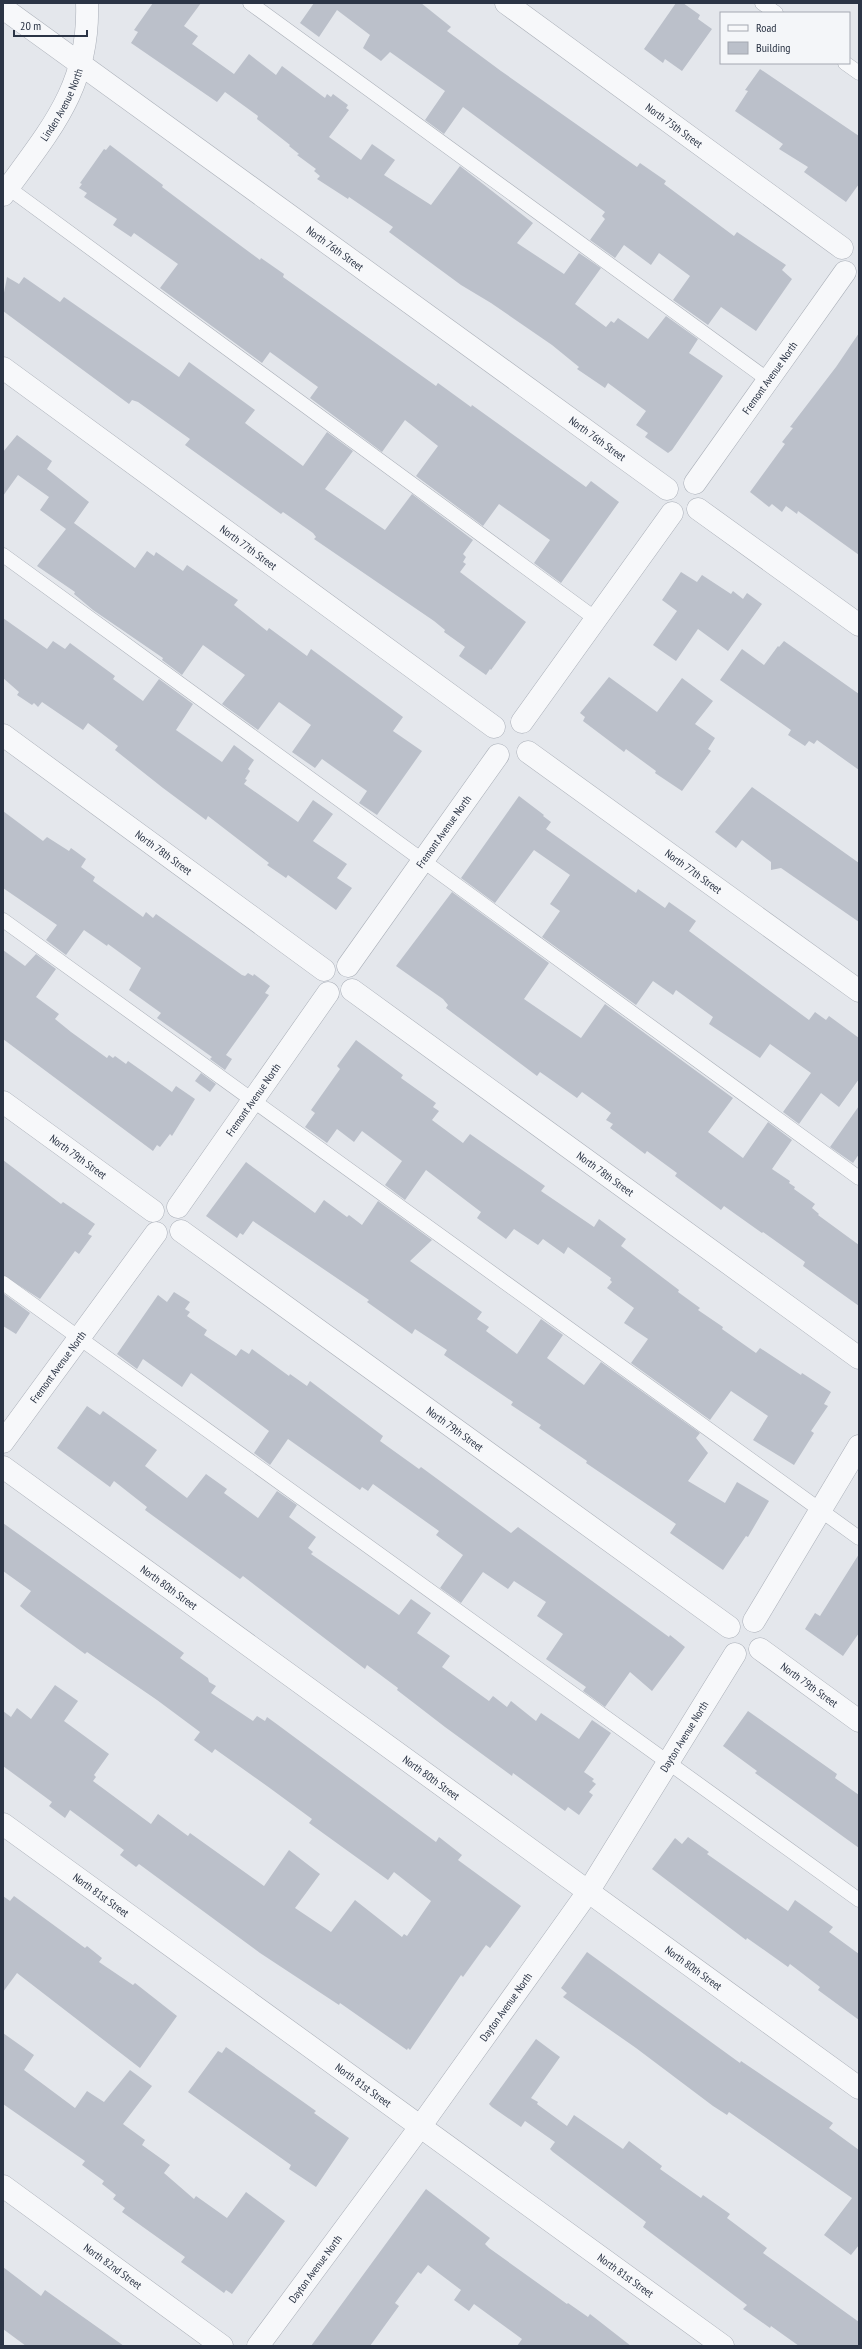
<svg xmlns="http://www.w3.org/2000/svg" width="862" height="2349" font-family="'PT Sans Narrow',sans-serif">
  <style>
    .building { fill: #bbc0ca }
    .lines { fill: none; stroke-linecap: round; stroke-linejoin: round }
    .service-casing { stroke: #a9aeb7; stroke-width: 15 }
    .minor-casing { stroke: #a9aeb7; stroke-width: 23 }
    .tertiary-casing { stroke: #a9aeb7; stroke-width: 23 }
    .service { stroke: #f7f8fa; stroke-width: 14 }
    .minor { stroke: #f7f8fa; stroke-width: 22 }
    .tertiary { stroke: #f7f8fa; stroke-width: 22 }
    .labels { text-anchor: middle; dominant-baseline: central; stroke-width: 4; stroke-linejoin: round; paint-order: stroke }
    .street-label { font-size: 11px; fill: #2b3445; stroke: #f4f6f9 }
  </style>
  <rect width="100%" height="100%" fill="#e4e7ec"/>
  <g class="building">
    <polygon points="153,3 201,3 184,26 198,36 192,44 234,74 249,54 276,75 282,66 325,98 327,94 331,97 333,94 348,105 346,108 349,110 329,137 361,160 372,144 395,160 384,175 431,205 460,166 533,223 517,243 564,274 579,253 601,268 575,304 606,327 611,321 614,323 618,318 648,339 666,316 698,339 689,353 723,376 672,450 668,453 645,437 648,433 636,425 646,411 608,383 605,388 577,369 579,367 552,345 491,303 461,285 389,232 393,227 349,197 348,199 317,179 320,176 314,171 316,169 297,155 299,154 289,146 290,145 257,119 258,116 225,92 217,102 131,43 138,32 134,30"/>
    <polygon points="314,3 421,3 451,27 447,31 501,71 637,167 640,163 666,181 664,184 734,236 737,232 786,265 782,270 792,279 756,331 721,307 708,325 673,300 690,276 659,253 651,265 624,245 615,258 590,240 605,219 602,216 605,212 463,107 444,134 425,120 445,91 390,52 381,61 363,48 370,35 337,10 319,37 300,23"/>
    <polygon points="676,3 683,3 700,15 698,19 712,29 682,71 665,59 663,63 644,49"/>
    <polygon points="760,69 859,136 859,184 846,202 804,172 808,167 779,149 783,144 735,111 748,91 745,90"/>
    <polygon points="110,145 163,185 162,187 214,226 260,260 261,258 284,274 283,277 436,386 438,383 471,407 472,405 586,487 591,481 619,502 561,583 534,563 550,540 499,504 483,526 416,476 438,446 405,420 382,452 310,398 318,387 270,352 262,363 160,288 178,264 134,233 131,237 113,225 117,219 84,197 87,193 79,188 82,184 80,183 104,149 106,150"/>
    <polygon points="7,277 19,284 24,277 60,302 64,297 179,377 189,362 255,410 245,423 303,466 327,432 353,451 325,489 385,530 412,494 473,540 463,554 466,557 463,562 466,564 460,572 526,622 491,670 490,669 486,675 459,656 465,647 444,632 445,630 434,621 314,539 316,537 313,533 283,512 281,514 185,445 190,439 138,402 132,400 129,404 3,311 3,298"/>
    <polygon points="859,333 859,555 798,511 797,514 786,506 782,512 772,504 769,507 750,492 785,444 782,442 793,428 790,427 836,367"/>
    <polygon points="17,435 52,461 47,469 89,502 74,523 135,568 147,551 154,556 156,552 183,571 187,565 238,600 234,605 267,631 269,628 307,656 311,649 403,717 393,731 422,751 377,815 359,803 367,791 322,759 315,768 292,752 311,725 279,702 258,730 222,704 245,675 203,645 182,675 162,660 163,658 93,610 74,594 75,592 37,566 66,529 40,510 49,497 18,475 3,496 3,452"/>
    <polygon points="681,572 697,582 702,575 731,594 733,591 743,599 747,593 762,604 728,651 698,629 676,661 653,645 677,611 662,600"/>
    <polygon points="3,618 47,649 53,641 65,649 70,643 115,676 113,679 143,701 159,679 193,704 176,730 222,762 234,745 254,760 248,769 250,771 245,779 247,780 244,784 298,822 313,800 333,814 313,841 347,864 337,878 352,888 336,910 288,875 286,878 267,865 269,863 208,816 206,820 163,788 115,750 118,746 88,723 83,730 42,702 38,707 34,703 32,705 17,695 19,692 3,678"/>
    <polygon points="784,641 859,694 859,770 817,740 814,744 809,741 805,746 788,735 791,730 720,680 742,649 764,665 778,646 779,647"/>
    <polygon points="609,677 657,712 682,678 713,701 695,724 715,738 708,749 711,751 682,791 655,773 656,771 626,749 624,752 583,721 585,717 580,713"/>
    <polygon points="752,787 859,863 859,922 781,868 771,870 771,862 742,840 736,848 715,832"/>
    <polygon points="519,796 544,815 543,816 551,822 546,829 636,893 638,889 665,908 669,902 696,921 689,931 809,1020 815,1012 826,1020 829,1016 859,1038 859,1079 839,1107 821,1093 799,1124 783,1112 811,1073 770,1044 760,1058 709,1024 713,1017 676,990 673,995 653,981 636,1005 542,937 560,911 550,904 570,875 534,850 495,903 461,878"/>
    <polygon points="3,811 43,841 47,837 69,851 71,848 86,859 81,867 95,877 93,881 143,917 146,912 153,918 156,914 242,975 245,976 248,973 253,976 254,974 270,986 265,993 269,995 226,1055 232,1059 225,1070 210,1059 212,1057 157,1018 161,1013 129,990 141,968 108,944 107,946 84,930 66,955 46,940 57,925 3,888"/>
    <polygon points="452,892 549,963 524,999 581,1038 605,1004 733,1098 708,1132 743,1158 768,1122 792,1140 772,1169 790,1181 789,1183 795,1187 794,1189 815,1204 812,1208 819,1214 818,1215 859,1245 859,1306 803,1266 805,1262 763,1232 762,1233 724,1206 721,1210 675,1176 677,1173 647,1151 645,1154 610,1128 613,1124 606,1120 611,1113 582,1092 577,1098 540,1072 537,1076 446,1008 448,1005 443,999 396,966"/>
    <polygon points="3,950 25,966 36,954 56,969 36,997 59,1014 55,1019 71,1032 107,1058 109,1055 113,1058 115,1056 126,1064 128,1061 172,1092 176,1086 195,1099 172,1136 170,1134 160,1147 157,1145 153,1151 3,1039"/>
    <polygon points="356,1040 403,1075 401,1078 436,1103 433,1107 439,1111 432,1120 463,1143 470,1134 545,1186 541,1191 594,1227 599,1219 626,1239 621,1246 679,1290 678,1292 700,1308 698,1310 723,1327 722,1329 756,1353 760,1348 801,1375 802,1373 831,1392 824,1404 828,1406 811,1431 814,1433 794,1465 753,1440 768,1416 731,1391 710,1420 631,1363 648,1339 624,1323 634,1308 607,1288 612,1282 610,1280 611,1278 568,1247 564,1254 543,1239 538,1245 514,1229 506,1239 477,1218 481,1212 426,1170 405,1200 385,1185 402,1161 362,1131 354,1142 337,1129 327,1143 305,1127 315,1113 311,1110 340,1069 337,1066"/>
    <polygon points="201,1073 216,1084 210,1092 195,1081"/>
    <polygon points="859,1106 859,1154 853,1163 830,1147"/>
    <polygon points="3,1160 61,1204 63,1202 95,1224 88,1234 92,1236 79,1254 75,1251 40,1299 3,1275"/>
    <polygon points="246,1162 315,1213 324,1200 347,1217 349,1215 362,1225 378,1201 432,1240 410,1261 482,1312 477,1319 489,1327 486,1331 517,1354 541,1319 563,1335 547,1358 584,1385 601,1362 700,1433 696,1438 708,1453 688,1481 725,1503 737,1482 769,1501 748,1537 746,1536 723,1570 670,1533 676,1524 586,1463 587,1461 539,1428 541,1425 511,1405 513,1402 444,1355 447,1350 415,1329 412,1334 367,1302 369,1300 253,1221 243,1235 240,1233 237,1238 206,1216"/>
    <polygon points="174,1292 190,1302 185,1309 190,1312 187,1316 207,1330 204,1335 236,1356 241,1349 249,1354 252,1349 289,1376 290,1374 307,1386 310,1381 383,1436 380,1441 419,1469 421,1467 511,1533 518,1527 669,1637 670,1635 685,1647 652,1691 630,1672 605,1707 583,1691 586,1687 546,1659 563,1634 537,1616 546,1602 514,1581 508,1589 483,1572 461,1603 440,1588 463,1555 436,1535 439,1531 373,1484 368,1491 362,1487 360,1490 288,1439 270,1465 254,1453 269,1431 191,1373 182,1387 143,1359 137,1369 117,1354 158,1295 167,1302"/>
    <polygon points="3,1293 30,1313 16,1334 3,1326"/>
    <polygon points="87,1406 100,1415 103,1411 157,1450 145,1466 187,1498 206,1474 227,1489 224,1493 258,1518 277,1491 297,1505 289,1517 316,1537 308,1548 313,1552 311,1554 399,1615 411,1599 431,1613 417,1633 450,1656 442,1667 489,1701 493,1696 507,1707 511,1701 536,1721 541,1713 579,1739 592,1720 611,1733 584,1772 594,1779 592,1781 596,1784 589,1792 593,1795 579,1815 568,1807 565,1811 513,1773 512,1776 445,1727 397,1690 398,1688 367,1665 365,1669 243,1576 240,1579 145,1510 147,1507 114,1481 110,1487 57,1448"/>
    <polygon points="3,1523 184,1653 180,1658 208,1678 209,1682 216,1686 211,1693 253,1721 257,1716 265,1721 267,1717 278,1725 436,1842 439,1837 462,1855 458,1860 521,1906 490,1948 486,1945 463,1977 461,1975 410,2050 408,2048 407,2050 340,2003 339,2005 260,1953 139,1864 136,1867 120,1855 124,1850 70,1810 65,1818 49,1806 52,1802 3,1766 3,1711 11,1717 17,1708 31,1719 55,1685 78,1701 64,1721 109,1754 94,1775 96,1777 93,1781 151,1824 158,1814 188,1836 190,1833 264,1886 289,1850 320,1874 295,1908 331,1932 355,1900 402,1937 404,1934 407,1936 431,1901 394,1872 388,1880 309,1823 312,1819 267,1786 215,1749 212,1753 194,1740 200,1732 157,1700 87,1652 85,1654 26,1611 20,1606 31,1591 3,1571"/>
    <polygon points="859,1554 859,1633 843,1656 805,1629 815,1613 820,1616"/>
    <polygon points="748,1711 837,1774 835,1778 859,1795 859,1848 755,1773 757,1771 723,1746"/>
    <polygon points="688,1837 709,1852 707,1854 788,1911 795,1900 833,1927 829,1932 859,1954 859,2020 818,1990 820,1987 790,1964 788,1967 747,1938 746,1940 652,1869 675,1838 682,1844"/>
    <polygon points="3,1896 10,1901 14,1896 85,1948 87,1946 102,1958 99,1962 133,1985 135,1983 177,2016 140,2068 17,1973 3,1992"/>
    <polygon points="587,1952 740,2063 741,2061 833,2123 829,2128 859,2150 859,2245 851,2255 824,2235 852,2198 729,2112 727,2115 713,2106 636,2048 563,1997 567,1993 561,1988"/>
    <polygon points="3,2033 34,2055 24,2070 75,2108 87,2091 104,2102 130,2070 152,2086 123,2124 145,2140 142,2145 170,2165 164,2173 194,2199 196,2196 227,2218 246,2192 285,2221 232,2294 226,2290 224,2293 181,2262 185,2257 122,2212 125,2208 113,2199 116,2195 102,2184 104,2181 82,2165 85,2161 3,2104"/>
    <polygon points="536,2039 560,2057 531,2098 538,2102 537,2104 567,2126 574,2115 623,2149 629,2141 662,2166 660,2169 701,2198 703,2195 730,2214 727,2218 767,2248 763,2253 859,2322 859,2346 799,2346 771,2326 770,2328 743,2309 747,2305 643,2227 646,2222 553,2152 550,2149 555,2142 525,2121 521,2127 492,2107 489,2104"/>
    <polygon points="226,2047 316,2111 314,2113 349,2138 316,2187 289,2169 291,2165 188,2092 218,2051 222,2053"/>
    <polygon points="426,2189 490,2238 485,2244 489,2248 567,2304 568,2303 588,2317 590,2314 631,2346 517,2346 522,2339 474,2304 469,2311 454,2300 461,2290 428,2265 421,2274 418,2272 395,2303 399,2306 370,2346 311,2346"/>
    <polygon points="3,2267 41,2296 45,2290 124,2346 26,2346 3,2329"/>
  </g>
  <g class="lines">
    <defs>
      <g id="service">
        <polyline points="250,3 767,379"/>
        <polyline points="762,3 776,13"/>
        <polyline points="845,63 859,73"/>
        <polyline points="3,184 596,619"/>
        <polyline points="3,555 859,1178"/>
        <polyline points="3,920 859,1538"/>
        <polyline points="3,1283 859,1900"/>
      </g>
      <g id="minor">
        <path id="s1" d="M506,3L842,248"/>
        <path id="s2" d="M3,8L667,489"/>
        <path id="s3" d="M3,368L494,727"/>
        <path id="s4" d="M695,483L845,272"/>
        <polyline points="698,509 859,625"/>
        <polyline points="522,722 672,513"/>
        <path id="s5" d="M3,735L324,970"/>
        <path id="s6" d="M528,752L859,991"/>
        <path id="s7" d="M348,966L498,755"/>
        <path id="s8" d="M352,990L859,1358"/>
        <path id="s9" d="M3,1102L153,1211"/>
        <path id="s10" d="M178,1207L328,993"/>
        <path id="s11" d="M181,1231L729,1627"/>
        <path id="s12" d="M3,1442L156,1233"/>
        <polyline points="754,1621 859,1446"/>
        <path id="s13" d="M760,1649L859,1721"/>
        <path id="s14" d="M3,1824L723,2346"/>
        <path id="s15" d="M3,2186L222,2346"/>
        <path id="s16" d="M258,2346L420,2127L588,1892L735,1654"/>
      </g>
      <g id="tertiary">
        <path id="s17" d="M3,195C49,131 90,87 87,3"/>
        <path id="s18" d="M3,1467L859,2088"/>
      </g>
    </defs>
    <use href="#service" class="service-casing"/>
    <use href="#minor" class="minor-casing"/>
    <use href="#tertiary" class="tertiary-casing"/>
    <use href="#service" class="service"/>
    <use href="#minor" class="minor"/>
    <use href="#tertiary" class="tertiary"/>
  </g>
  <g class="labels">
    <g class="street-label">
      <text stroke="none"><textPath href="#s17" startOffset="108">Linden Avenue North</textPath></text>
      <text stroke="none"><textPath href="#s1" startOffset="208">North 75th Street</textPath></text>
      <text stroke="none"><textPath href="#s2" startOffset="410">North 76th Street</textPath></text>
      <text stroke="none"><textPath href="#s4" startOffset="129">Fremont Avenue North</textPath></text>
      <text stroke="none"><textPath href="#s2" startOffset="734">North 76th Street</textPath></text>
      <text stroke="none"><textPath href="#s3" startOffset="304">North 77th Street</textPath></text>
      <text stroke="none"><textPath href="#s7" startOffset="165">Fremont Avenue North</textPath></text>
      <text stroke="none"><textPath href="#s5" startOffset="199">North 78th Street</textPath></text>
      <text stroke="none"><textPath href="#s6" startOffset="204">North 77th Street</textPath></text>
      <text stroke="none"><textPath href="#s10" startOffset="131">Fremont Avenue North</textPath></text>
      <text stroke="none"><textPath href="#s9" startOffset="93">North 79th Street</textPath></text>
      <text stroke="none"><textPath href="#s8" startOffset="313">North 78th Street</textPath></text>
      <text stroke="none"><textPath href="#s12" startOffset="93">Fremont Avenue North</textPath></text>
      <text stroke="none"><textPath href="#s11" startOffset="338">North 79th Street</textPath></text>
      <text stroke="none"><textPath href="#s18" startOffset="205">North 80th Street</textPath></text>
      <text stroke="none"><textPath href="#s13" startOffset="61">North 79th Street</textPath></text>
      <text stroke="none"><textPath href="#s16" startOffset="744">Dayton Avenue North</textPath></text>
      <text stroke="none"><textPath href="#s18" startOffset="529">North 80th Street</textPath></text>
      <text stroke="none"><textPath href="#s14" startOffset="121">North 81st Street</textPath></text>
      <text stroke="none"><textPath href="#s18" startOffset="853">North 80th Street</textPath></text>
      <text stroke="none"><textPath href="#s16" startOffset="420">Dayton Avenue North</textPath></text>
      <text stroke="none"><textPath href="#s14" startOffset="445">North 81st Street</textPath></text>
      <text stroke="none"><textPath href="#s15" startOffset="136">North 82nd Street</textPath></text>
      <text stroke="none"><textPath href="#s16" startOffset="96">Dayton Avenue North</textPath></text>
      <text stroke="none"><textPath href="#s14" startOffset="769">North 81st Street</textPath></text>
    </g>
  </g>
  <rect width="862" height="2349" fill="none" stroke="#2b3445" stroke-width="8"/>
  <rect x="720" y="12" width="130" height="52" fill="#f4f6f9" stroke="#a4a8b1"/>
  <rect x="728" y="25" width="20" height="6" fill="#f7f8fa" stroke="#a4a8b1"/>
  <text x="756" y="32" font-size="12" fill="#2b3445">Road</text>
  <rect x="728" y="42" width="20" height="12" fill="#bbc0ca" stroke="#a4a8b1"/>
  <text x="756" y="52" font-size="12" fill="#2b3445">Building</text>
  <path d="M14 30v6h73v-6" fill="none" stroke="#2b3445" stroke-width="2"/>
  <text x="20" y="30" font-size="12" fill="#2b3445" stroke="#f4f6f9" stroke-width="3" paint-order="stroke">20 m</text>
</svg>
